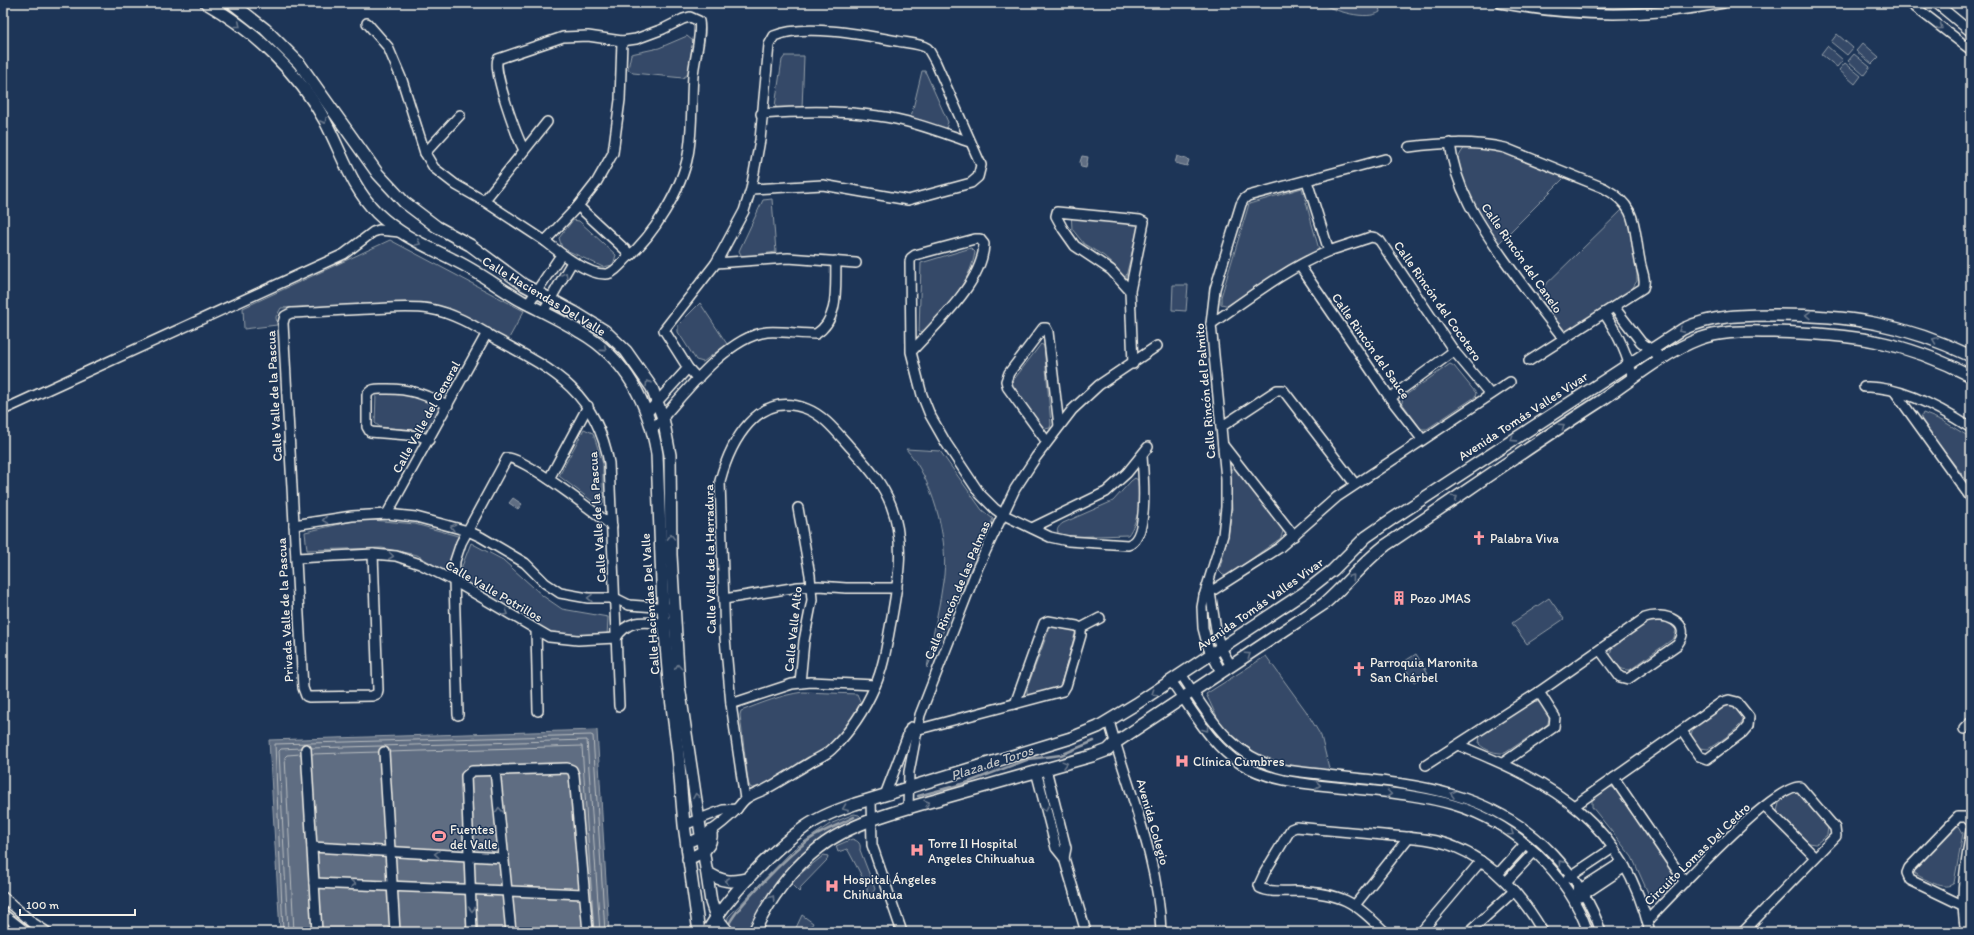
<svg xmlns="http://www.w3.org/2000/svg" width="1974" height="935" font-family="Itim,sans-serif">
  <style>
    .green { fill: #354a67; stroke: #949ea8 }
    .water { fill: #5e6d82; stroke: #9aa2ab }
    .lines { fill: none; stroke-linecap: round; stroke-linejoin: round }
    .shore { stroke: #b8bcbf; stroke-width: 1 }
    .stream { stroke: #9aa2ab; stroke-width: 2.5 }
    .minor-casing { stroke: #f4f1e8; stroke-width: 12 }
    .major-casing { stroke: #f4f1e8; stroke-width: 14 }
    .minor { stroke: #1d3557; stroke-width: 9 }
    .major { stroke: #1d3557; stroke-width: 11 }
    .oneway { stroke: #68778a }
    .labels { text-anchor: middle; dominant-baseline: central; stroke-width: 3; stroke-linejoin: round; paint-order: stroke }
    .street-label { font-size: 13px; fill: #f4f1e8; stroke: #1d3557 }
    .poi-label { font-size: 13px; fill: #f4f1e8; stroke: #1d3557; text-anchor: start }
    .water-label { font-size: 14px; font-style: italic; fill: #c0c3c4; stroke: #1d3557 }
  </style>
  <rect width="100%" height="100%" fill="#1d3557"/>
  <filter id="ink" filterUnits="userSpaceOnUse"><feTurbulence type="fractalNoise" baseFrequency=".025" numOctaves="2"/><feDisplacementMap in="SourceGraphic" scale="8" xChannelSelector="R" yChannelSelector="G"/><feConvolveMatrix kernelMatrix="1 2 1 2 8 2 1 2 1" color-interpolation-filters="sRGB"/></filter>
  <g filter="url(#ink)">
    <g class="green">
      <path d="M1320,3H1374L1379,6L1380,12C1367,21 1334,11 1320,3Z"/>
      <polygon points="1837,34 1853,48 1847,55 1831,42"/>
      <polygon points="687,36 693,41 688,74 683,78 633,73 628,69 631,54 659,48"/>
      <polygon points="1863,43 1879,57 1872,64 1856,51"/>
      <polygon points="1827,46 1843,60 1837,67 1821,54"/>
      <polygon points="1854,54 1870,67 1864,75 1848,61"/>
      <polygon points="785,56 804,56 802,109 779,109 775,106 782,60"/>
      <polygon points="1845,63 1861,76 1855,84 1839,70"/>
      <polygon points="922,71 925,71 948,122 946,129 940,130 910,121"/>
      <path d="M1466,146L1494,147L1567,175L1497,245C1484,222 1461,189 1458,163C1457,157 1462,151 1466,146Z"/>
      <polygon points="1302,188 1320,253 1230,306 1221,304 1221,297 1249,204"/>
      <polygon points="772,199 776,252 742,257 739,251 763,200"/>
      <polygon points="1624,208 1630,220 1637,273 1637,281 1630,292 1567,333 1560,329 1534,296"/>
      <polygon points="1071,212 1139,225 1125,280 1116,267 1104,256 1084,244 1072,229"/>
      <polygon points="573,220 579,221 616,255 613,265 603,267 562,248 559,238"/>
      <polygon points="390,240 524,311 508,340 451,313 420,304 379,304 281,308 276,317 277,325 244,329 243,308"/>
      <path d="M971,248L975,252C970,285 944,308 923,333L919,332L921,263Z"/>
      <polygon points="1173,285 1188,285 1186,311 1172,310"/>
      <polygon points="700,303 727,344 703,362 696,360 678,332 678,325"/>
      <polygon points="1041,344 1044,346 1051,424 1050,428 1045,429 1013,390 1012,382"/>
      <polygon points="1450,364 1454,366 1476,393 1475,397 1427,429 1421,429 1402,403 1403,397"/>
      <path d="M391,393C406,394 432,394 439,411L426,431L380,427L375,423L376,394Z"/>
      <polygon points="1923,413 1943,421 1971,438 1971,486 1920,420"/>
      <polygon points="584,429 593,433 603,464 603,504 596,504 559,476"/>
      <path d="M906,449L940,451L982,510L993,519L927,668C932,637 940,606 944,575C948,536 932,478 906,449Z"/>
      <polygon points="1234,466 1238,467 1283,531 1281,538 1227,576 1223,575 1219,571 1228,536 1232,511 1230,471"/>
      <path d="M1135,478L1138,480C1143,496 1138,522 1128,535L1063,537C1055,533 1056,528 1063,523L1113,501L1131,481Z"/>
      <polygon points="362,519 415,524 458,536 446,572 417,555 382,548 307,550 305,532"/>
      <polygon points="471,543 503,560 543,596 562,609 608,617 607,638 563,639 539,631 461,582 462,566"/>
      <polygon points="1549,598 1564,619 1527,644 1512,623"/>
      <path d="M1662,620L1669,623L1676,630L1674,638L1630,670C1619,671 1616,663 1610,655L1612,646L1615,643L1647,622Z"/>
      <polygon points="1052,627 1070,627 1075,630 1075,634 1061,684 1059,688 1031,697 1027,696 1027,688 1049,629"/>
      <polygon points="1416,654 1428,673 1414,682 1402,663"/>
      <path d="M1266,656L1306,711L1321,736L1329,768L1323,772C1283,766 1247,759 1222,724C1215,715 1211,704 1206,694Z"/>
      <path d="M803,692L857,694L862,706C835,750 798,766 756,790L750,787L748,782L740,715L741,711C762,703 781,695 803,692Z"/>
      <path d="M1535,701C1546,703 1552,716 1547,725L1505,753C1496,754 1485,750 1479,744L1480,735Z"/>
      <path d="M1726,703L1736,705C1739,708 1744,713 1744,718C1743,727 1716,744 1708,749L1699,748L1691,735L1693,727Z"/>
      <polygon points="1611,787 1616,789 1620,794 1677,878 1675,885 1661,899 1654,899 1649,895 1632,857 1592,807 1592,797 1607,788"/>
      <polygon points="1793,791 1801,791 1828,827 1827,835 1816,844 1809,843 1777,812 1779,802"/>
      <polygon points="854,814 859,815 862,818 820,844 752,932 733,932 727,924 728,917 795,848 830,824"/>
      <path d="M1951,826H1959L1963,833L1954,883C1944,892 1926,879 1915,874L1912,870Z"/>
      <path d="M852,839C859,841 861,844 860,850L875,889L872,894L867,893V886L849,852L847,849L838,852L836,846Z"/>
      <polygon points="824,855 828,856 827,860 800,888 801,890 799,892 791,884 800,874"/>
      <polygon points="802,915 813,923 808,932 794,932"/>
    </g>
    <g class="water">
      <polygon points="1082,156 1088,157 1086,168 1081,167 1080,162"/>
      <polygon points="1177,156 1189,160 1187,166 1175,163"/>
      <polygon points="513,498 522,504 518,509 509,503"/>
      <polygon points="597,730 609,932 280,932 269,740"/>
    </g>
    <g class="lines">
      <g class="shore">
        <polyline points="311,748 587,740 600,932"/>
        <polyline points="389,752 582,746 594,932"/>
        <polyline points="312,754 379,752"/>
        <polyline points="283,932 275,744 591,735 593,736 605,932"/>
        <polyline points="288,932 279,751 281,749 301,748"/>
        <polyline points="294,932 285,757 287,755 301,754"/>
      </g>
      <g class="stream">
        <polyline points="918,796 966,783 1029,759 1061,755 1094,741"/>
        <path d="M729,924C739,904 795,848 815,836C827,829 841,824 854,817"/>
      </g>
      <defs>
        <g id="minor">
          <path d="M1500,3C1574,17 1649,18 1723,3"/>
          <polyline points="1910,3 1971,50"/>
          <polyline points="1936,3 1971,32"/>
          <polyline points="367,23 388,47 402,80 425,153 434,168 456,185 484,201 545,241 578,206 596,183 613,153 620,100 622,41"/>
          <path d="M761,114C800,111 840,110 878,116C910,120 940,132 970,142"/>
          <path d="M1450,143C1455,188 1478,222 1503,258C1523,286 1543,312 1564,339"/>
          <path d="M1409,147C1441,143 1473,141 1505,148L1604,188C1639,207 1633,227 1640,261C1641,270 1647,279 1643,288L1529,361"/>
          <path d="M524,150C517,137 492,70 498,59L563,37L588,36L622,41L636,39L663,29L683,19L690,17L699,21C702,36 694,60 693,76C691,102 693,129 688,155C682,189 653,236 627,258C622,263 613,274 606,274C587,275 559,252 545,241"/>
          <polyline points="425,153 460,115"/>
          <polyline points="1307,181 1329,251"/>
          <polyline points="484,201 547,122"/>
          <polyline points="578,206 631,255"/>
          <polyline points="716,263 788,258 856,263"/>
          <polyline points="1300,266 1390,398 1422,439"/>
          <polyline points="1130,291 1111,270 1075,246 1063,229 1056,216 1057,212 1140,220 1144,222 1130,291 1133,364"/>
          <polyline points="528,304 561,255"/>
          <polyline points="1614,307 1641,342 1663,359"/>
          <polyline points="543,312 572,262"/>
          <path d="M1604,313C1618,334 1628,354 1633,379"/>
          <path d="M1211,324C1249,298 1287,268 1329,251C1343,246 1357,242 1371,237L1376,238L1380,241L1454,351L1490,394"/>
          <path d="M911,352C935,325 983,283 984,244L980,239H975L915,255L911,258L910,262L911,352L922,395L930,415L946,443L980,494L995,509L1002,514L1050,537L1068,541L1128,545C1150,539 1143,473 1142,456"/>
          <path d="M698,379L688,368L664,330L716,263L744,211L751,189L760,140L769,45L774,36C804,23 865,35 897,41C906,43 919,43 927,48C930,51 933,58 935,61L981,165L978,177L971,183L908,200L823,185L751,189"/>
          <path d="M1864,387C1900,385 1942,409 1971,428"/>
          <polyline points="1895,392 1971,498"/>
          <polyline points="1390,398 1454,351"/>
          <polyline points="3,410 344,254 373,232 379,230 400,232"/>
          <polyline points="647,413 688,368"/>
          <polyline points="1221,427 1277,390 1283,390 1355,484"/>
          <path d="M652,430C680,399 725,337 767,332C782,331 800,334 816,334C840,319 835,286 836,261"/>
          <path d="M429,440L420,436L370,432L367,427V395C371,388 377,389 384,389C410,388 425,395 448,405"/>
          <polyline points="1047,442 1008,388 1006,381 1009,373 1043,328 1046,328 1048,332 1059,426"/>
          <polyline points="1223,445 1294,536"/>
          <polyline points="549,479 588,406"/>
          <polyline points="798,508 810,575 812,600 804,641 800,683"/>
          <polyline points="387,514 487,333"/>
          <polyline points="294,525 352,516 387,514 416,517 468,531 481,537 525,563 545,583 560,593 588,598 615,598 629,605 669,608"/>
          <polyline points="1032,528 1106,492 1127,473 1148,447"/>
          <path d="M373,554L378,690L377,694L372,696L309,697L306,696L303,688L283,323L285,316L291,313C317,312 343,310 370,309C390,308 410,306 430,309C454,313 476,327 496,339C555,371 596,392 609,463L619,706"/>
          <path d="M296,558L373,554L396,556L420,564L454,581L549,637L578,640L616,638C630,616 648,623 671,624"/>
          <polyline points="1209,586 1217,636 1221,648 1231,666"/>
          <polyline points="1204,596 1279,548 1337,497 1510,382"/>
          <polyline points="724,599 798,587 819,586 846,588 897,588"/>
          <polyline points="1081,628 1100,618"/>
          <polyline points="536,631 538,711"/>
          <polyline points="1221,672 1208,647 1203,628 1202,607 1204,596 1223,535 1226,507 1226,479 1211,324 1215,289 1241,204 1244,199 1248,196 1385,159"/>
          <path d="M1181,674C1211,719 1231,758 1287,770C1383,784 1480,778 1552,853C1574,876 1591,901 1601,932"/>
          <path d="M1171,681C1192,709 1211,746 1241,764C1273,783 1311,784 1347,788C1382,792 1420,795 1454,805C1514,823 1568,873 1588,932"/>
          <polyline points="731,704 792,684 811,682 875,685"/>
          <polyline points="1015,704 1044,623 1048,621 1077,626 1081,628"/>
          <path d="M458,715L454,581L455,561L461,543L507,458C520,454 598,515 612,526"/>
          <path d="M1109,721C1128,790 1159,859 1161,932"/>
          <polyline points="1964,729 1971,722"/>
          <polyline points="908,732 1063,691 1066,686 1081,635 1081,628"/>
          <path d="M1458,745C1556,784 1623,822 1650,932"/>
          <polyline points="306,749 317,932"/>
          <polyline points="384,752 395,932"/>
          <polyline points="1503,763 1554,727 1555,717 1539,692"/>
          <path d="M1426,765L1539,692L1645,618C1663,611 1695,622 1677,645L1628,679L1620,677L1600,650"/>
          <polyline points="495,770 511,932"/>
          <polyline points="1036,771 1056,848 1064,858 1066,848 1046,769"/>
          <polyline points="1614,778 1685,882"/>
          <polyline points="885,795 911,727"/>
          <polyline points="871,799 872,845 902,932"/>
          <polyline points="1574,806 1722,702 1729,700 1737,702 1749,717 1748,726 1742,733 1707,759 1699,756 1682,731"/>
          <polyline points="1765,807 1815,857"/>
          <polyline points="908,808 909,772 920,715 978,567 1015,489 1036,457 1072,410 1099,385 1157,346"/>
          <polyline points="684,825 723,810 737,809"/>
          <path d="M686,843C706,837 721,825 735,811C739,807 742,801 747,798C753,794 760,792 766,789C781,781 796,771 811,762C818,758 826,755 832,749C850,732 865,709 875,686C884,666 887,643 891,622C898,583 906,543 891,505C882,482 867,466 851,448C838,434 825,416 807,409C758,389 730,443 720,481L725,638L731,704L745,799"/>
          <polyline points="312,847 503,858"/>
          <polyline points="1064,858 1086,932"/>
          <polyline points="1498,874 1525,844"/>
          <polyline points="1568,878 1613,848"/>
          <polyline points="1506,882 1534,852"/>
          <polyline points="314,883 584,894"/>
          <polyline points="1577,891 1622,862"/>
          <polyline points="3,897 33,923 47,932"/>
          <polyline points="1580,897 1625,867"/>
          <polyline points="1355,905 1409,837"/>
          <polyline points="1962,905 1910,880 1907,873 1909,868 1958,817 1966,817 1971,822"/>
          <polyline points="3,914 26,932"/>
          <path d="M1647,921C1668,899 1776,782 1800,787L1835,828L1836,836L1743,932"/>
          <polyline points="472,932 466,776 472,771 567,768 572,770 574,775 588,932"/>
          <path d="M1385,932C1352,900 1343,894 1297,891C1285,891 1270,893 1260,888L1259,885L1265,872L1291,829L1296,827C1325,830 1354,832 1383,835C1405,837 1435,838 1455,847C1493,862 1523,897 1543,932"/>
          <polyline points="1421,932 1481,861"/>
          <polyline points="1469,932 1514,891"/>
          <path d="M1966,932C1959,895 1966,866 1971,830"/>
        </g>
        <g id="major">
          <path d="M206,3C252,29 300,74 325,121C342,153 351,187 377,213C402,237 427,246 456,261C479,272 499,288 522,301C541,311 561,320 580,332C626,358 649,404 657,454L663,608L669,682L678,753L684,825L699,932"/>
          <polyline points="232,3 265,29 299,63 378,174 404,202 437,227 470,245 524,285 574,312 605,331 626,351 652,388 663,418 670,455 671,555 679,686 711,902 716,917 728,932"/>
          <path d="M688,859C702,853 713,848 711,831"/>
          <path d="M707,872C721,882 732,883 749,878"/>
          <path d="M707,932C728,896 771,851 805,827C821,816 838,810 855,804L1071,738L1098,727L1136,704L1305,592L1333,570L1366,537L1392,519L1683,329C1713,315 1743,315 1776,315C1849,315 1904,324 1971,356"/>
          <path d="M754,932C770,898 790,870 820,847C851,822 905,809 943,798C993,784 1042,770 1092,756L1108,750L1115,743L1324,604C1346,585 1363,562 1386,545C1458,497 1529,447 1602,400C1631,380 1667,351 1699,339C1723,330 1749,332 1774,332C1850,334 1903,340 1971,376"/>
        </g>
      </defs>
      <use href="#minor" class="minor-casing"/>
      <use href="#major" class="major-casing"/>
      <use href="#minor" class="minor"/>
      <use href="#major" class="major"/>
    </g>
    <defs><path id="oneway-chevron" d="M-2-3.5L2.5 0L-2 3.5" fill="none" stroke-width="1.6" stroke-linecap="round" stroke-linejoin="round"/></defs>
    <g class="oneway">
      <use href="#oneway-chevron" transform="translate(238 25) rotate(39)"/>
      <use href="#oneway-chevron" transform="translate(1940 27) rotate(37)"/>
      <use href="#oneway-chevron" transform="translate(324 121) rotate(61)"/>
      <use href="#oneway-chevron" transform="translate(418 243) rotate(25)"/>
      <use href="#oneway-chevron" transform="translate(565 275) rotate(-60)"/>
      <use href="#oneway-chevron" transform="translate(1808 315) rotate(-179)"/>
      <use href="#oneway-chevron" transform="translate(1681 330) rotate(152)"/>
      <use href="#oneway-chevron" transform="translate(1935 340) rotate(-158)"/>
      <use href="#oneway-chevron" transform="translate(604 349) rotate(41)"/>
      <use href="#oneway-chevron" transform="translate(648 383) rotate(-122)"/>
      <use href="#oneway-chevron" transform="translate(1562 426) rotate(-34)"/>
      <use href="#oneway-chevron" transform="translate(1513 439) rotate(147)"/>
      <use href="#oneway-chevron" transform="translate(1455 498) rotate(-34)"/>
      <use href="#oneway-chevron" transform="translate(325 520) rotate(171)"/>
      <use href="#oneway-chevron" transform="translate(453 527) rotate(-165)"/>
      <use href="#oneway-chevron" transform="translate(671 537) rotate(-91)"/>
      <use href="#oneway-chevron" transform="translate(391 556) rotate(7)"/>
      <use href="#oneway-chevron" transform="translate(1352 577) rotate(-49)"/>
      <use href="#oneway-chevron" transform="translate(590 598) rotate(-179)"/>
      <use href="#oneway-chevron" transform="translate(506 613) rotate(31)"/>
      <use href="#oneway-chevron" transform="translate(1248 655) rotate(-34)"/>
      <use href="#oneway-chevron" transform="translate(678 667) rotate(-94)"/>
      <use href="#oneway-chevron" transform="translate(1154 693) rotate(146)"/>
      <use href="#oneway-chevron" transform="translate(1206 729) rotate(54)"/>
      <use href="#oneway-chevron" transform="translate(1065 764) rotate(-15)"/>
      <use href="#oneway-chevron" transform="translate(1318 785) rotate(6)"/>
      <use href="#oneway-chevron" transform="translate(1389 794) rotate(7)"/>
      <use href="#oneway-chevron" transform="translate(1453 794) rotate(-165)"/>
      <use href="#oneway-chevron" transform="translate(696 796) rotate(-99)"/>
      <use href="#oneway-chevron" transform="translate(927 803) rotate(-16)"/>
      <use href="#oneway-chevron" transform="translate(845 808) rotate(159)"/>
      <use href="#oneway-chevron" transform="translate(1045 809) rotate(75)"/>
      <use href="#oneway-chevron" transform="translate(499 810) rotate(-95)"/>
      <use href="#oneway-chevron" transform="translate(1511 833) rotate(35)"/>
      <use href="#oneway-chevron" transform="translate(437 854) rotate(-177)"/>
      <use href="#oneway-chevron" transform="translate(1561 863) rotate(-132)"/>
      <use href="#oneway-chevron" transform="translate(727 881) rotate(-173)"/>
      <use href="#oneway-chevron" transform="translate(353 884) rotate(2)"/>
      <use href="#oneway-chevron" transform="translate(772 898) rotate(-57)"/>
      <use href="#oneway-chevron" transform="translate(472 909) rotate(89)"/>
    </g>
  </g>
  <defs>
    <symbol id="church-bare" viewBox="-9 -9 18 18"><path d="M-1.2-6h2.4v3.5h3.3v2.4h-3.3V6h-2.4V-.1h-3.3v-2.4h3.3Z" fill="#ff9aa2" stroke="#1d3557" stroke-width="2.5" paint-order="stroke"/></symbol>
    <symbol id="building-bare" viewBox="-9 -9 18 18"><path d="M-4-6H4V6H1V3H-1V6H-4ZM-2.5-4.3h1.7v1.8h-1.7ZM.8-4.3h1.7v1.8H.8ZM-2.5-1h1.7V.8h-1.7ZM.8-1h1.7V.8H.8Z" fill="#ff9aa2" stroke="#1d3557" stroke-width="2.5" paint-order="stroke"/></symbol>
    <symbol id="hospital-bare" viewBox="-9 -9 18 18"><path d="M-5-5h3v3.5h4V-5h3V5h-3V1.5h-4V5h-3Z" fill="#ff9aa2" stroke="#1d3557" stroke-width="2.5" paint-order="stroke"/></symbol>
    <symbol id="stadium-bare" viewBox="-9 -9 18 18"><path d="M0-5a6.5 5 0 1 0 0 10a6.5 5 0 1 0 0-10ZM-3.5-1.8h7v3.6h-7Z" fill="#ff9aa2" stroke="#1d3557" stroke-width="2.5" paint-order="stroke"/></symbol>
  </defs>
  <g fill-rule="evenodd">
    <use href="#church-bare" x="1469" y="528" width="20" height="20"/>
    <use href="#building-bare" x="1389" y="588" width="20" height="20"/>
    <use href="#church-bare" x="1349" y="659" width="20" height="20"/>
    <use href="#hospital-bare" x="1172" y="751" width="20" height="20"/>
    <use href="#stadium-bare" x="429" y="826" width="20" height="20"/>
    <use href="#hospital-bare" x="907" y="840" width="20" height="20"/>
    <use href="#hospital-bare" x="822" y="876" width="20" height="20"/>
  </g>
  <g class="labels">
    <g class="street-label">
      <text transform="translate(1522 258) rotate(55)">Calle Rincón del Canelo</text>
      <text transform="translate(544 296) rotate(31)">Calle Haciendas Del Valle</text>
      <text transform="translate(1438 301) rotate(55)">Calle Rincón del Cocotero</text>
      <text transform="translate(1371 346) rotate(55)">Calle Rincón del Sauce</text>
      <text transform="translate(1205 391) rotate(-95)">Calle Rincón del Palmito</text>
      <text transform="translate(274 396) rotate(-93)">Calle Valle de la Pascua</text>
      <text transform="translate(1523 416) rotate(-33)">Avenida Tomás Valles Vivar</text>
      <text transform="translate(426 417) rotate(-61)">Calle Valle del General</text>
      <text transform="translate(597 517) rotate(-94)">Calle Valle de la Pascua</text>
      <text transform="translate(710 559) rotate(-91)">Calle Valle de la Herradura</text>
      <text transform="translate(957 590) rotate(-67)">Calle Rincón de las Palmas</text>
      <text transform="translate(494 591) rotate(30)">Calle Valle Potrillos</text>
      <text transform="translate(650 604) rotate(-94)">Calle Haciendas Del Valle</text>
      <text transform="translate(1260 604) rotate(-35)">Avenida Tomás Valles Vivar</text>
      <text transform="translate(285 610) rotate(-93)">Privada Valle de la Pascua</text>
      <text transform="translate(793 629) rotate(-84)">Calle Valle Alto</text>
      <text transform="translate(1153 822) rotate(74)">Avenida Colegio</text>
      <text transform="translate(1697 854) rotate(-44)">Circuito Lomas Del Cedro</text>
    </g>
    <g class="poi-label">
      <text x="1490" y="538">Palabra Viva</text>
      <text x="1410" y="598">Pozo JMAS</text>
      <text x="1370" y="662">Parroquia Maronita<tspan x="1370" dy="15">San Chárbel</tspan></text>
      <text x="1193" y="761">Clínica Cumbres</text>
      <text x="450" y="829">Fuentes<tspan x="450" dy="15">del Valle</tspan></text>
      <text x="928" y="843">Torre II Hospital<tspan x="928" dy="15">Angeles Chihuahua</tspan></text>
      <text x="843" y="879">Hospital Ángeles<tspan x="843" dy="15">Chihuahua</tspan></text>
    </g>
    <g class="water-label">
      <text transform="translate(992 763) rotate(-18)">Plaza de Toros</text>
    </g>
  </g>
  <rect width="1974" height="935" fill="none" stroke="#1d3557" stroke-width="16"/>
  <rect x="8" y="8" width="1958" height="919" fill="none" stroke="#f4f1e8" stroke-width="1.5" filter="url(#ink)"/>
  <path d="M20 909v6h115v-6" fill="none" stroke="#f4f1e8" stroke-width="2"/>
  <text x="26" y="909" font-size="12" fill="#f4f1e8" stroke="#1d3557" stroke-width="3" paint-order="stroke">100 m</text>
</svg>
